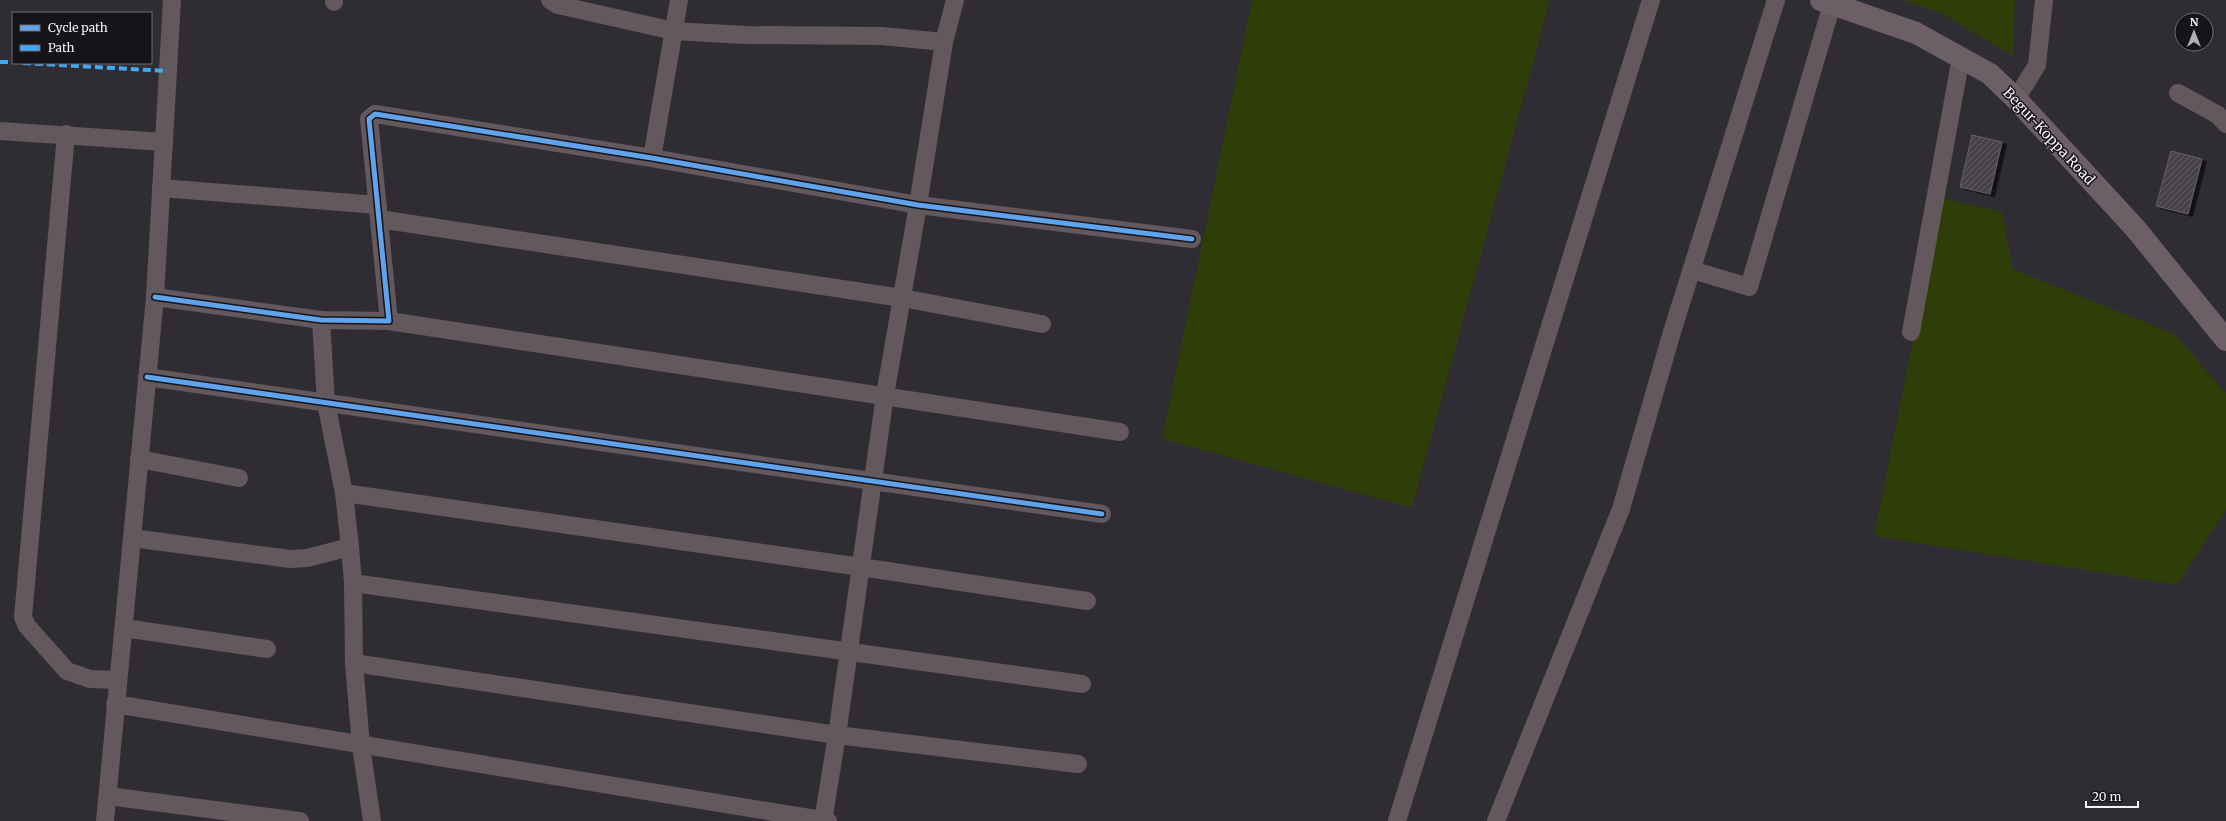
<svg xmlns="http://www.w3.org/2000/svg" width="2226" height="821" font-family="Merriweather,serif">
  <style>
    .green { fill: #2f3d09 }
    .building { fill: url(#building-hatch); stroke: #645f64; filter: url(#shadow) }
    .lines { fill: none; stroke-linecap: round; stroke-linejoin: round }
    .minor { stroke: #63585c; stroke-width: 18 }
    .major { stroke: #6c6066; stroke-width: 22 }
    .quiet { stroke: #3fa9f5; stroke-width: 4; stroke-dasharray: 8 4; stroke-linecap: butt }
    .cycleway-casing { stroke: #161319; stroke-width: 8 }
    .cycleway { stroke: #60a3ed; stroke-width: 5 }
    .labels { text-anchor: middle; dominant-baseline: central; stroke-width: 3; stroke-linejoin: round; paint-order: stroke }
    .street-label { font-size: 14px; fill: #f6f2fc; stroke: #161319 }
  </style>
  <defs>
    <pattern id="building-hatch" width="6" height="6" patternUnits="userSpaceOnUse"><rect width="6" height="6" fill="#474248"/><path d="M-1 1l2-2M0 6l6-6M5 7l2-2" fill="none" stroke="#625e63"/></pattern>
    <filter id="shadow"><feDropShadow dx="4.5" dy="2.5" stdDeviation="0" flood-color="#0009"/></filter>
  </defs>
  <rect width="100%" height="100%" fill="#302c34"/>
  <g class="green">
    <polygon points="1252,0 1550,0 1412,508 1162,439"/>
    <polygon points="1902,0 2015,0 2013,56 1941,13"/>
    <polygon points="1941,198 2002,212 2013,269 2174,334 2226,393 2226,510 2177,585 1874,536"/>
  </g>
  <g class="building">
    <polygon points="1972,135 2002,142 1990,194 1960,187"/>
    <polygon points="2171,151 2202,159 2188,214 2156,206"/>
  </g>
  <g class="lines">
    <g class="minor">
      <polyline points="550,0 558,5 674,31 745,35 882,36 944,42"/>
      <polyline points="334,2 334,0"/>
      <polyline points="2178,93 2218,115 2226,124"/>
      <polyline points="2016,99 2037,65 2044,0"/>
      <polyline points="0,131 164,142"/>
      <polyline points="66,134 23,617 27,626 67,671 90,679 118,680"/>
      <polyline points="652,158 679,0"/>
      <polyline points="161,188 378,205"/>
      <polyline points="379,219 902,298 1042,324"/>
      <polyline points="1692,270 1749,287 1832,4"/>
      <polyline points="155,297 321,320 389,321 369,119 375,114 652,158 918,205 1192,239"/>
      <polyline points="321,320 326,403 344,493 350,547 353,583 354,663 361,746 372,821"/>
      <polyline points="389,321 1120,432"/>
      <polyline points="1911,332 1961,57"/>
      <polyline points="147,377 1102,514"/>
      <polyline points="139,459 239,478"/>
      <polyline points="344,493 861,567 1087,601"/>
      <polyline points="132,538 290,559 307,558 350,547"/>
      <polyline points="353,583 1082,684"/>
      <polyline points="124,628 267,649"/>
      <polyline points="354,663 837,735 1078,764"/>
      <polyline points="115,704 828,821"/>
      <polyline points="108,796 300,821"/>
      <polyline points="105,821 155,297 172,0"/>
      <polyline points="823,821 837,735 885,395 918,205 944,42 955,0"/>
      <polyline points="1397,821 1651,0"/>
      <polyline points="1496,821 1621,509 1672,332 1776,0"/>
    </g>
    <polyline class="major" points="1821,0 1916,33 1990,74 2016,99 2135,228 2226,340"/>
    <g class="quiet">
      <polyline points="0,62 13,62"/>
      <polyline points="23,63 167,71"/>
    </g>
    <defs>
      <g id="cycleway">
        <polyline points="155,297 321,320 389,321 369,119 375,114 652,158 918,205 1192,239"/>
        <polyline points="147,377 1102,514"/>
      </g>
    </defs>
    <use href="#cycleway" class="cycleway-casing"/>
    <use href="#cycleway" class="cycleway"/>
  </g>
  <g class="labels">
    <g class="street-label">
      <text transform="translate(2049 136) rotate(47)">Begur-Koppa Road</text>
    </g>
  </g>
  <rect x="12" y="12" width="140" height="52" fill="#161319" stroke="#706c74"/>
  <rect x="20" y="25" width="20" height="6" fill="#60a3ed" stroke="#706c74"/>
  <text x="48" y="32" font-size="12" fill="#f6f2fc">Cycle path</text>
  <rect x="20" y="45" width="20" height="6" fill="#3fa9f5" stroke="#706c74"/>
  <text x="48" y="52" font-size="12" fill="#f6f2fc">Path</text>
  <g transform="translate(2194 32)"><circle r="19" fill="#161319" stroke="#706c74"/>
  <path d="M0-3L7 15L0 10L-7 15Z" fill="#b1adb6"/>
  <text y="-6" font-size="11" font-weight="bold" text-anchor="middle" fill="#f6f2fc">N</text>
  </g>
  <path d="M2086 801v6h52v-6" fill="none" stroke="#f6f2fc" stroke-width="2"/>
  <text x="2092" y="801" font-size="12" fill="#f6f2fc" stroke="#161319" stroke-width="3" paint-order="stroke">20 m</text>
</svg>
